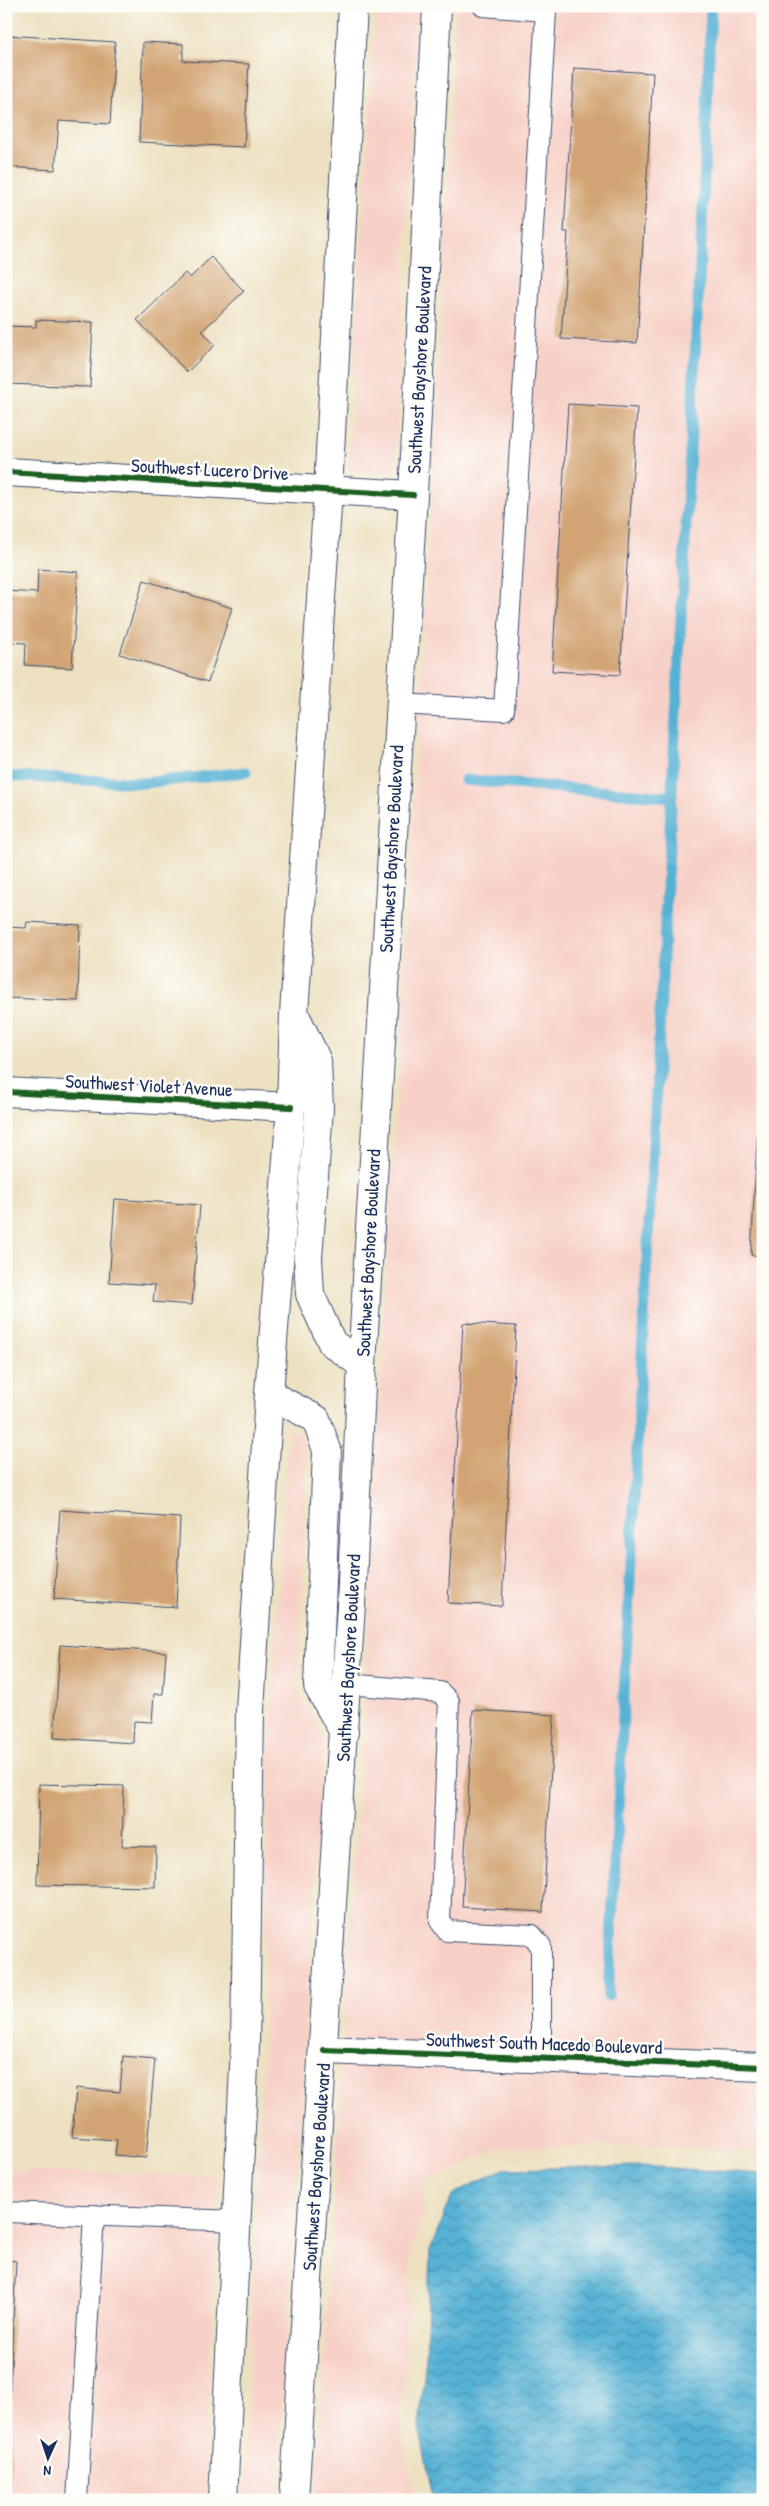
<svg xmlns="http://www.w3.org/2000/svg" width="769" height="2506" font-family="'Patrick Hand',sans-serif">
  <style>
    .built { fill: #f7d1c8 }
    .water { fill: url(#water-waves); stroke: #39709a }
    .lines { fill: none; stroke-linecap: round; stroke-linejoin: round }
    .stream { stroke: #57b2d5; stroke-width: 11 }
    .building { fill: #d2a473 }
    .service-casing { stroke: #3a4a6d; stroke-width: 22 }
    .minor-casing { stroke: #3a4a6d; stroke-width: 30 }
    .secondary-casing { stroke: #3a4a6d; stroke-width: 30 }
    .service { stroke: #fff; stroke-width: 20 }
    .minor { stroke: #fff; stroke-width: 28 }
    .secondary { stroke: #fff; stroke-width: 28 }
    .cycleway-casing { stroke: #fdfcf7; stroke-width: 9 }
    .cycleway { stroke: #1b5e20; stroke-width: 6 }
    .labels { text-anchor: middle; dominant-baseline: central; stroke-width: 5; stroke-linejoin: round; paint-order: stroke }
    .street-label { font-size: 19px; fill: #1b2f5e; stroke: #fdfcf7 }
  </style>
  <defs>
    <pattern id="water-waves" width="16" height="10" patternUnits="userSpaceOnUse" patternTransform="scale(1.25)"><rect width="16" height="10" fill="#57b2d5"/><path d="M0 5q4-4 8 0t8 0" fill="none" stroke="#4791b0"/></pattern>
  </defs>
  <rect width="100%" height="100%" fill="#fdfcf7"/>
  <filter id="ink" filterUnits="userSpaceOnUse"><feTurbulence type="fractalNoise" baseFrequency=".02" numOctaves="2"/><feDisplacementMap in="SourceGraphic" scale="10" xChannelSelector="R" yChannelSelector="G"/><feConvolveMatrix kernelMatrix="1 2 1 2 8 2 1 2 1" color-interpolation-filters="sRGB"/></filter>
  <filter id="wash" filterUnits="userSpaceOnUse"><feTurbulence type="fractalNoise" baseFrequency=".0096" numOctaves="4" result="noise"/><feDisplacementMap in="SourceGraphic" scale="20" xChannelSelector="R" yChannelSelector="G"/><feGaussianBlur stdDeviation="1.12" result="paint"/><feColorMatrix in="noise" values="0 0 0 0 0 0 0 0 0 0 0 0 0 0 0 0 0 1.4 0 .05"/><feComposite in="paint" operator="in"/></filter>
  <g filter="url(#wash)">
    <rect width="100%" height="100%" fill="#ede1c1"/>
    <g class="built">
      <polygon points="376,6 417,6 394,473 348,470"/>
      <polygon points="456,6 763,6 763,2152 641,2145 502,2148 495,2149 443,2176 423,2180 421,2220 411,2249 406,2356 399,2425 415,2500 315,2500 362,1744 371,1737 363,1725 381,1372 388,1358 382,1354 433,475"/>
      <polygon points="289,1429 301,1435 307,1454 298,1686 301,1699 324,1737 276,2500 243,2500 264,2047 268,1770"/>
      <polygon points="6,2170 219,2176 204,2500 6,2500"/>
    </g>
    <polygon class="water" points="640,2166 763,2174 763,2500 437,2500 433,2497 419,2427 426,2357 430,2250 453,2194 503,2169"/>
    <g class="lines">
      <g class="stream">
        <polyline points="6,776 143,783 246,772"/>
        <polyline points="465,780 672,797"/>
        <polyline points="608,1996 704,186 711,6"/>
      </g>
    </g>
    <g id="blocks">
      <g class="building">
        <polygon points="6,35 115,42 110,124 59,121 55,170 6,167"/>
        <polygon points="143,42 183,44 183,61 249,64 244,147 139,142"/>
        <polygon points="574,68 653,73 637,343 561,339 568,232 564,232"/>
        <polygon points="211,257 244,291 202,331 215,345 187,372 137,320 185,273 190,278"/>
        <polygon points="36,320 93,322 90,387 6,384 6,326 36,327"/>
        <polygon points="568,404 637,408 620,675 552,671"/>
        <polygon points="38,569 78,572 72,668 25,665 26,643 6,642 6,591 37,593"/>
        <polygon points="144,580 232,608 208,682 120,654"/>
        <polygon points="27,922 80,925 78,1001 6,998 6,927 26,928"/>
        <polygon points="761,1069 763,1069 763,1256 751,1255"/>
        <polygon points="115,1199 200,1205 192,1305 153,1302 155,1285 109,1282"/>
        <polygon points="463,1323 516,1326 502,1606 448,1603"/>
        <polygon points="60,1510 180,1518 176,1607 54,1599"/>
        <polygon points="60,1645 166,1652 163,1694 154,1694 152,1722 134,1721 133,1743 54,1738"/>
        <polygon points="473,1710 554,1715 543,1912 462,1907"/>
        <polygon points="39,1784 124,1786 122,1846 156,1847 155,1887 37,1885"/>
        <polygon points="123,2056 155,2059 146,2158 115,2155 117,2140 72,2137 76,2088 120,2092"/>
        <polygon points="6,2260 16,2261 8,2428 6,2428"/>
        <polygon points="6,2440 12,2440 9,2495 6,2494"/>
      </g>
    </g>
  </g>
  <g filter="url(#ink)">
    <use href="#blocks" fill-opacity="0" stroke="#3a4a6d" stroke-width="1"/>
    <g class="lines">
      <defs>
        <g id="service">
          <polyline points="400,704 504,710 546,11 483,6"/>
          <polyline points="347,1684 440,1692 449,1701 440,1921 447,1931 532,1935 541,1946 541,2058"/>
          <polyline points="6,2212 236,2221"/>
          <polyline points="77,2500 94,2215"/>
        </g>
        <g id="minor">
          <polyline points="6,472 413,495"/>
          <polyline points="6,1092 291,1107"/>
          <polyline points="324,2050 763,2067"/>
        </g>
        <g id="secondary">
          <polyline points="296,1017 317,1061 319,1109 308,1258 310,1294 332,1343 362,1365"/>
          <polyline points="269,1394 316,1419 327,1450 318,1686 344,1732"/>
          <polyline points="223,2500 245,2046 250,1711 269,1394 291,1107 294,1014 328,491 353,6"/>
          <polyline points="294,2500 351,1605 362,1365 413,495 437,6"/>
        </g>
      </defs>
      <use href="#service" class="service-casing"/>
      <use href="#minor" class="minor-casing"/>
      <use href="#secondary" class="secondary-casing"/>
      <use href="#service" class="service"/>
      <use href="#minor" class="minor"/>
      <use href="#secondary" class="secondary"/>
      <defs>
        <g id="cycleway">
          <polyline points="6,472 413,495"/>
          <polyline points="6,1092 291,1107"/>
          <polyline points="324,2050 763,2067"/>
        </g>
      </defs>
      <use href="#cycleway" class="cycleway-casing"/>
      <use href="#cycleway" class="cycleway"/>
    </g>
  </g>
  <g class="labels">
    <g class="street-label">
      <text transform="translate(419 370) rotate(-87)">Southwest Bayshore Boulevard</text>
      <text transform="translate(210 469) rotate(3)">Southwest Lucero Drive</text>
      <text transform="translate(391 849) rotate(-87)">Southwest Bayshore Boulevard</text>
      <text transform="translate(149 1085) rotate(3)">Southwest Violet Avenue</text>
      <text transform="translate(368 1253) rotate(-87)">Southwest Bayshore Boulevard</text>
      <text transform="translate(348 1658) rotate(-87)">Southwest Bayshore Boulevard</text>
      <text transform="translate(544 2043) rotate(2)">Southwest South Macedo Boulevard</text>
      <text transform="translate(316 2167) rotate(-86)">Southwest Bayshore Boulevard</text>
    </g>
  </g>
  <rect width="769" height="2506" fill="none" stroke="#fdfcf7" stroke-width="25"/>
  <g transform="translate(48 2458) rotate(183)" stroke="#fdfcf7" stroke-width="4" paint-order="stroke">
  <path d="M0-4L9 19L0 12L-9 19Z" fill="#1b2f5e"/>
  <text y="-8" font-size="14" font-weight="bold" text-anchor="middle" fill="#1b2f5e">N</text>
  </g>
</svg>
